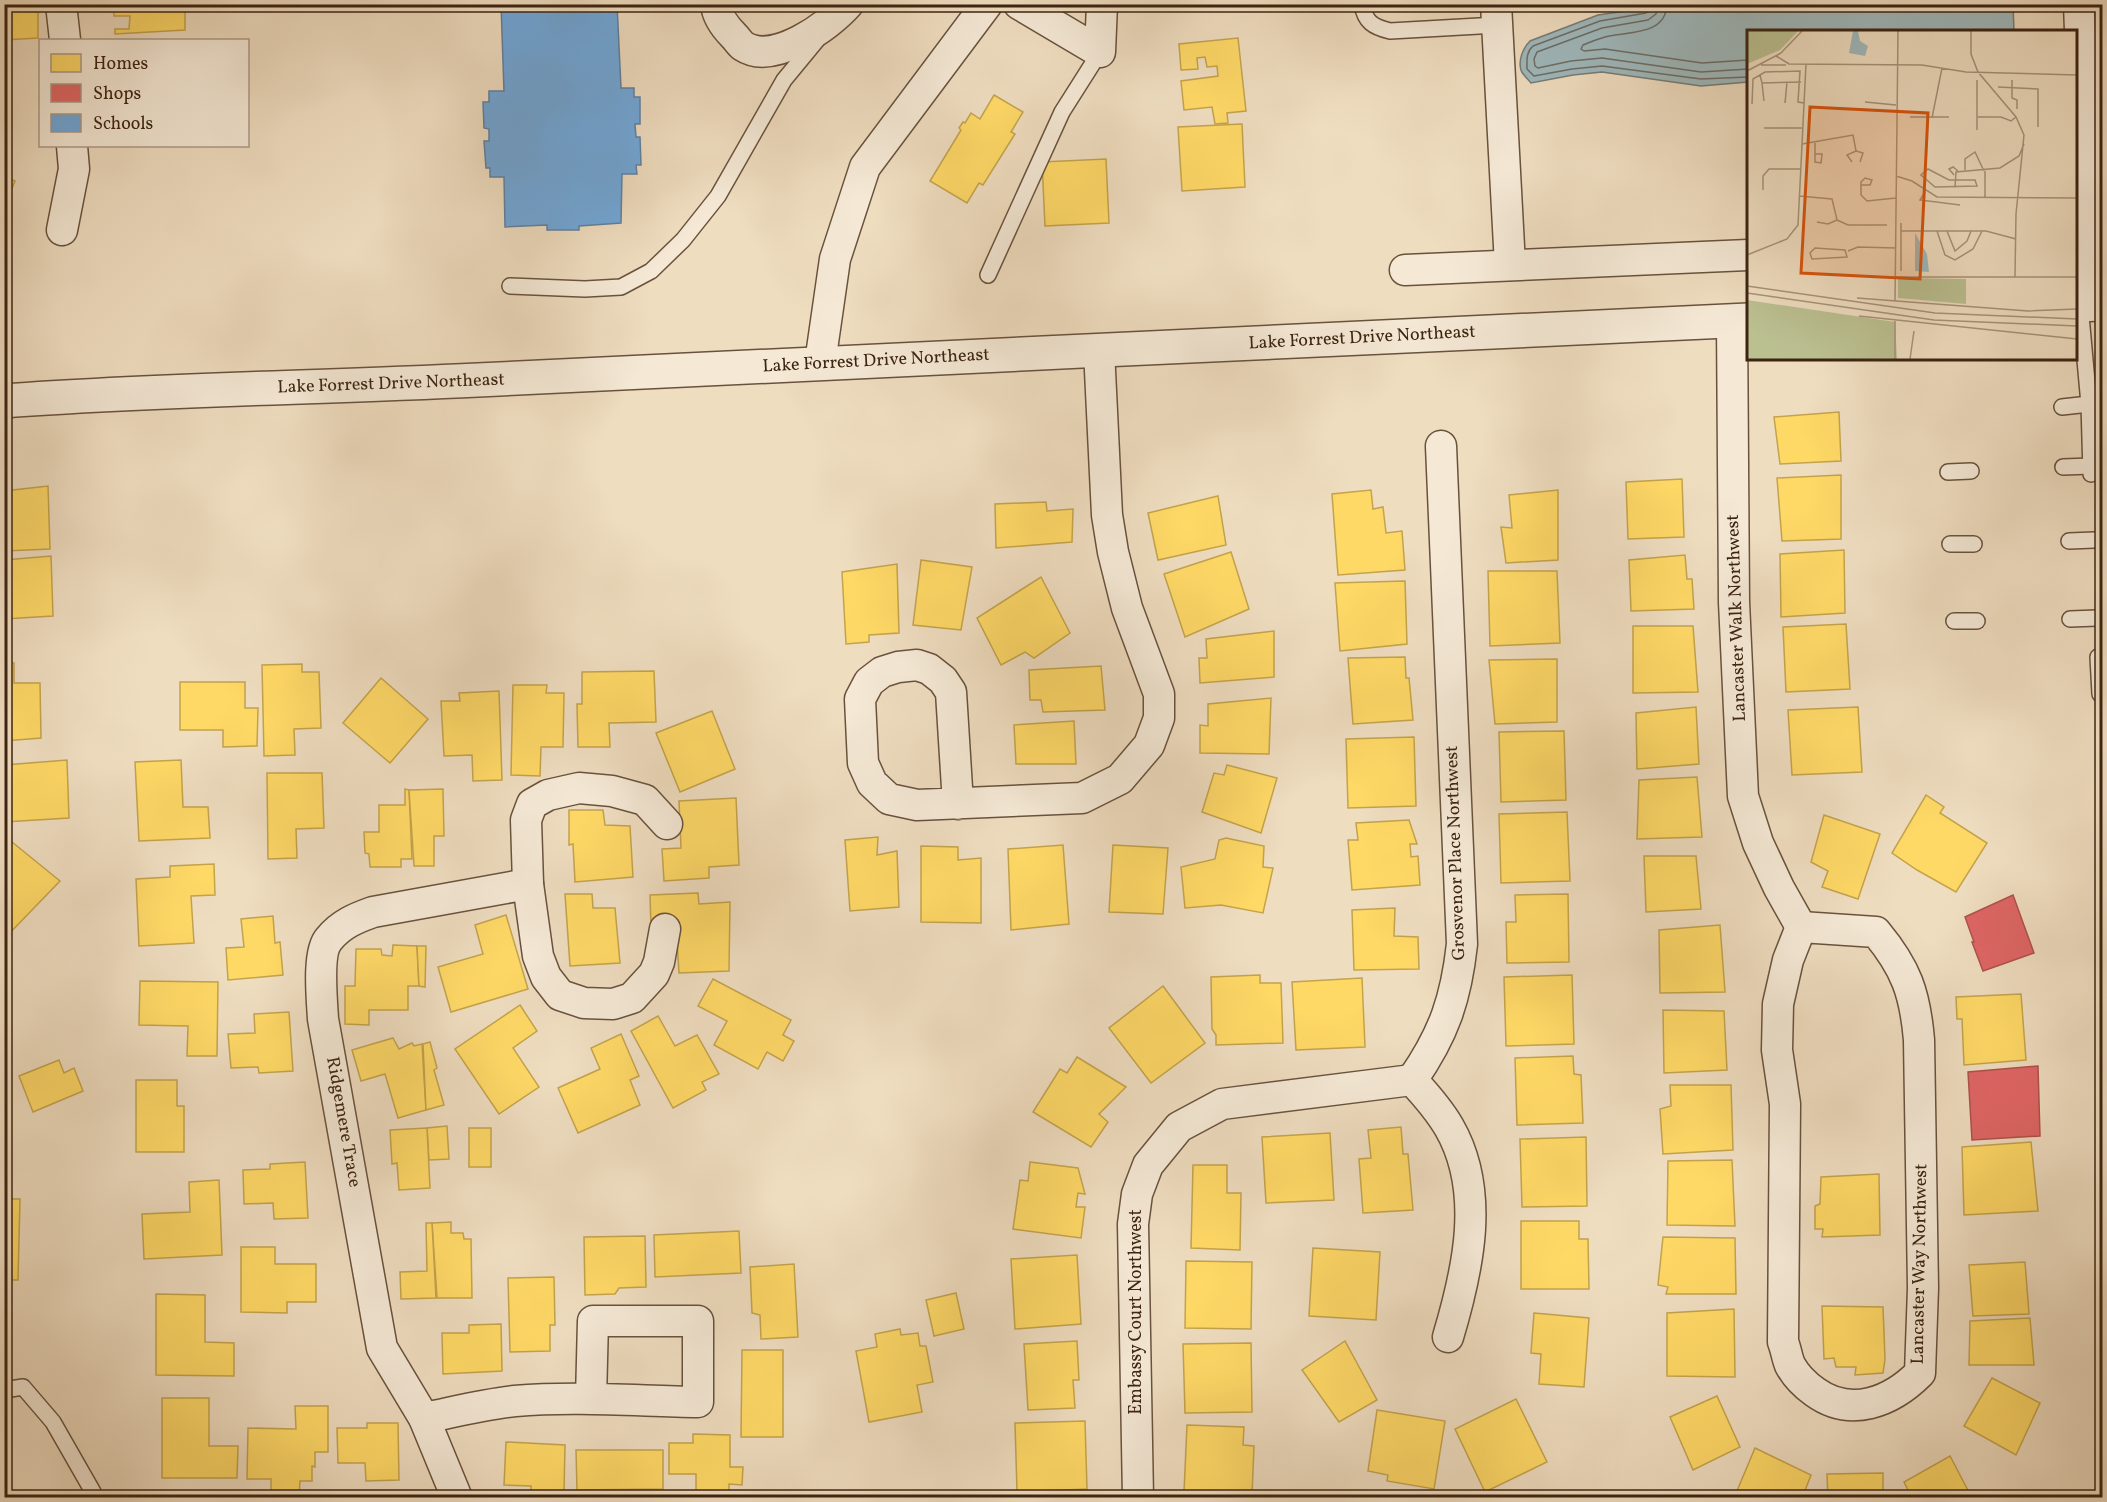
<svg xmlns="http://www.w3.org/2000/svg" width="2107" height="1502" font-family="Vollkorn,serif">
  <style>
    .green { fill: #bbc091; stroke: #7c7251; stroke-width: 1.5 }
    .water { fill: #9fb9bd; stroke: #777d78; stroke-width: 1.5 }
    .homes { fill: #ffd966; stroke: #c4a34c; stroke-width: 1.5 }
    .shops { fill: #e06666; stroke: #af524c; stroke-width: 1.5 }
    .schools { fill: #6fa8dc; stroke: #60809f; stroke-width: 1.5 }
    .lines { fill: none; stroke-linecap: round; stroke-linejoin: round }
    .shore { stroke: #6e6e67; stroke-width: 1.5 }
    .service-casing { stroke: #69523d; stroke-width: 18 }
    .minor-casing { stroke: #69523d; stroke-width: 33 }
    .tertiary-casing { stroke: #69523d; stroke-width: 36 }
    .service { stroke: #f5e9d6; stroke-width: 15 }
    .minor { stroke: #f5e9d6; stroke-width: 30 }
    .tertiary { stroke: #f5e9d6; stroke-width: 33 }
    .labels { text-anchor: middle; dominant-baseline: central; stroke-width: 6; stroke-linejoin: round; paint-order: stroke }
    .street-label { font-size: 18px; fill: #3c2411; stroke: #f5e9d6 }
    .inset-road { fill: none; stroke: #a7937a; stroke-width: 1.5 }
    .view { fill: #d7540c; fill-opacity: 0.15; stroke: #d7540c; stroke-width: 3 }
    .inset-edge { fill: none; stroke: #3c2411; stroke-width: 3 }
  </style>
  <rect width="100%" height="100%" fill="#efddc0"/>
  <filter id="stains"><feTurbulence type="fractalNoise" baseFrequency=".00333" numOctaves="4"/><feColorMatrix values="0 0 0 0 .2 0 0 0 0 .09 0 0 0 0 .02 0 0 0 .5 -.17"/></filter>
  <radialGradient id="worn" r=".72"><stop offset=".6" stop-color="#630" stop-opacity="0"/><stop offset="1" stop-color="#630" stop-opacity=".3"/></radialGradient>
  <polygon class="green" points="2090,5 2102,5 2102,280"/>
  <path class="water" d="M1668,5H2013L2014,31L1748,32V82L1701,86L1602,72L1573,75L1531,83C1528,79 1522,74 1521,70C1518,60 1523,48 1530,41L1598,15Z"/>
  <g class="homes">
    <polygon points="4,4 38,4 38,38 4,40"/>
    <polygon points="114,4 185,4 185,30 115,34 115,29 129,29 130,16 114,16"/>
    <polygon points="1184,4 1248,4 1248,6 1185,9"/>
    <polygon points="1238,38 1246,111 1227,113 1228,123 1215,124 1212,107 1184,110 1181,81 1218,76 1217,66 1207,67 1205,57 1197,58 1198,69 1181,70 1179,44"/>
    <polygon points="994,95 1023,112 1011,132 1015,134 983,185 979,183 967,203 930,181 961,130 959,128 963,122 965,123 971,113 980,119"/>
    <polygon points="1242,124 1245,187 1182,191 1178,127"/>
    <polygon points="1106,159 1109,223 1045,226 1042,162"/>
    <polygon points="4,177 15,181 4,208"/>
    <polygon points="1839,412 1841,461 1780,464 1774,417"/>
    <polygon points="1841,475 1841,539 1782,541 1777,478"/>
    <polygon points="1682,479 1684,537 1628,539 1626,482"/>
    <polygon points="48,486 50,549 4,551 4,491"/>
    <polygon points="1371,490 1373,509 1383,507 1386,533 1402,531 1405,570 1338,575 1332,494"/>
    <polygon points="1558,490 1558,560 1506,563 1501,527 1512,528 1509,495"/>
    <polygon points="1218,496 1226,545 1158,560 1148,513"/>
    <polygon points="1046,502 1047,511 1073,509 1072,542 996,548 995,504"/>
    <polygon points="1844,550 1845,613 1781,617 1780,554"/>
    <polygon points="1231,552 1249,609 1185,637 1164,574"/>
    <polygon points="1685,555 1687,579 1692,579 1694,609 1631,611 1629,560"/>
    <polygon points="51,556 53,616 4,619 4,560"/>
    <polygon points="921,560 972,567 961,630 913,625"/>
    <polygon points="897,564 899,633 869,635 869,642 846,644 842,572"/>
    <polygon points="1488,571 1557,571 1560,643 1490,646"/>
    <polygon points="1041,577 1070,633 1034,658 1025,652 1001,665 977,618"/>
    <polygon points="1405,581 1407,644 1340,651 1335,583"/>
    <polygon points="1846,624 1850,689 1786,692 1783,627"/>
    <polygon points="1633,626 1693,626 1698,692 1633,693"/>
    <polygon points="1274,631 1274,677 1200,683 1199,658 1207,658 1206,639"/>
    <polygon points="1405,657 1406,678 1409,678 1413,720 1353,724 1348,658"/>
    <polygon points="1557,659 1557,722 1495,724 1489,660"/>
    <polygon points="4,663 14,663 14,683 40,683 41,738 4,741"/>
    <polygon points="302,664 302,672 319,672 321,728 294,729 295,755 264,756 262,665"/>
    <polygon points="1101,666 1105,710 1043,712 1041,700 1030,700 1029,670"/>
    <polygon points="654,671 656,722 609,723 610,747 578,747 577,704 582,704 582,672"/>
    <polygon points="381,678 428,719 390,763 343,723"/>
    <polygon points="180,682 245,682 245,708 258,708 257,746 223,747 223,730 180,730"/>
    <polygon points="513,685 547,685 546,693 564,693 563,747 541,747 540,776 511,775"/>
    <polygon points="499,691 502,780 473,781 472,755 444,756 441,701 460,701 459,693"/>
    <polygon points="1271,698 1269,754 1200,753 1200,725 1208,726 1208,704"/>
    <polygon points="1696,707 1699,764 1637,769 1636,713"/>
    <polygon points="1858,707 1862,772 1792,775 1788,710"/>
    <polygon points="712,711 735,769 680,792 656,733"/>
    <polygon points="1074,721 1076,764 1016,764 1014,725"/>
    <polygon points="1564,731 1566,800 1501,802 1499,732"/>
    <polygon points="1414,737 1416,806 1348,808 1346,739"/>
    <polygon points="67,760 69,818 4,822 4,765"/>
    <polygon points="181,760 183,807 208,807 210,838 139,841 135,762"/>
    <polygon points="1227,765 1277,778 1261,833 1202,812 1214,773 1224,775"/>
    <polygon points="267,773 322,773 324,828 296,829 297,858 268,859"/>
    <polygon points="1697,777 1702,837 1637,839 1639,780"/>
    <polygon points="405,789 409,790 412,859 401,859 401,867 370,867 369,854 365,853 364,832 379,832 379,805 405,805"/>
    <polygon points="443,789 444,836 434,836 434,866 414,866 409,790"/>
    <polygon points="1926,795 1944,807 1940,813 1987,843 1956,892 1917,870 1892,853"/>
    <polygon points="736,798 739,865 709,867 709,878 664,881 662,849 681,848 679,801"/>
    <polygon points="569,810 603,810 605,825 630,826 633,877 575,882 573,844 569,845"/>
    <polygon points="1567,812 1570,881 1501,883 1499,814"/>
    <polygon points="1824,815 1880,834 1858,899 1822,887 1828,871 1811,862"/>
    <polygon points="1409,820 1417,844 1410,844 1411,857 1418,856 1420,885 1352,890 1348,840 1358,840 1356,823"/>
    <polygon points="878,837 877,855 897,851 899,907 850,911 845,840"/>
    <polygon points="1226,838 1264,846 1263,867 1273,868 1263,913 1221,905 1185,908 1181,867 1215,859 1219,840"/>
    <polygon points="12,842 60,881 4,939 4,852"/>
    <polygon points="1063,845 1069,924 1011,930 1008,849"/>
    <polygon points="1113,845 1168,848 1163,914 1109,912"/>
    <polygon points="921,846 958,847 958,860 981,858 981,923 921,922"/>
    <polygon points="1644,856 1696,856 1701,909 1646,912"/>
    <polygon points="214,864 215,895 191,896 194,943 139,946 136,879 170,877 170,866"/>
    <polygon points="698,893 699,904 730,902 729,971 679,973 676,925 651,926 650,895"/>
    <polygon points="565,894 592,894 593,908 615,908 620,963 570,966"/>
    <polygon points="1568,894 1569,962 1507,963 1506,922 1516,922 1515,895"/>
    <polygon points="1395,908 1394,936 1418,937 1419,969 1354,970 1352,910"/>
    <polygon points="506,915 528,989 451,1012 438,967 483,954 475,925"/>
    <polygon points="273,916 275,943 280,942 283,975 228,980 226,948 244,947 241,919"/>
    <polygon points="1720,925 1725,992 1660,993 1659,930"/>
    <polygon points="393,945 417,946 419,986 408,986 408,1010 369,1010 369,1025 345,1024 345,986 355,986 356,949 381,949 382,955 392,956"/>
    <polygon points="417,946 426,946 425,987 419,986"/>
    <polygon points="1260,975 1260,983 1281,983 1283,1043 1216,1045 1216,1035 1212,1029 1211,977"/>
    <polygon points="1572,975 1574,1044 1506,1046 1504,977"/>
    <polygon points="1362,978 1365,1047 1296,1050 1292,982"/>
    <polygon points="713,979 791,1020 783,1035 794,1041 783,1061 767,1052 758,1069 714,1045 727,1021 698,1006"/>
    <polygon points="140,981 218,982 217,1056 187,1056 188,1026 139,1025"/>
    <polygon points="1163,986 1205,1043 1151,1083 1109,1028"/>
    <polygon points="2021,994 2026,1060 1964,1065 1962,1019 1957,1019 1956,997"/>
    <polygon points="520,1005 537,1031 513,1048 539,1087 499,1114 455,1049"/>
    <polygon points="1663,1010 1724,1011 1727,1070 1664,1073"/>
    <polygon points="289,1012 293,1071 259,1073 258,1067 231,1068 228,1034 255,1033 254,1014"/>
    <polygon points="658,1016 675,1046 697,1035 719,1074 702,1082 706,1090 673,1108 631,1031"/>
    <polygon points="621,1034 639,1076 630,1080 640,1105 578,1133 558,1088 600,1069 591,1048"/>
    <polygon points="393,1038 399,1049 412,1043 414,1046 422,1044 426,1110 398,1118 385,1074 361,1081 352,1050"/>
    <polygon points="430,1042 437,1068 434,1070 444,1105 426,1110 423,1044"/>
    <polygon points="1573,1056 1574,1074 1581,1075 1583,1123 1517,1125 1515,1058"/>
    <polygon points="1077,1057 1126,1087 1099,1114 1108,1122 1091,1147 1033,1112 1060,1069 1067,1073"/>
    <polygon points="59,1060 64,1073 74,1068 83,1091 33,1112 19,1076"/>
    <polygon points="136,1080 177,1080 177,1106 184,1106 184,1152 136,1152"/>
    <polygon points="1670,1085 1731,1085 1733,1150 1663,1154 1660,1109 1671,1106"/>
    <polygon points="447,1126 449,1159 429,1160 427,1128"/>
    <polygon points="1401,1127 1403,1154 1408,1154 1413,1210 1363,1213 1359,1159 1371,1158 1368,1130"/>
    <polygon points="427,1128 430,1188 399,1190 397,1163 392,1164 390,1130"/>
    <rect x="469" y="1128" width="22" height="39"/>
    <polygon points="1330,1133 1334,1200 1266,1203 1262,1137"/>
    <polygon points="1586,1137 1587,1206 1522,1207 1520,1139"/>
    <polygon points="2031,1142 2038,1211 1964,1215 1962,1147"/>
    <polygon points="1732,1160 1735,1226 1667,1225 1668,1161"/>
    <polygon points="305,1162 308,1218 274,1219 273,1203 244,1204 243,1170 270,1169 270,1164"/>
    <polygon points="1030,1162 1078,1168 1085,1194 1078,1193 1076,1207 1085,1207 1081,1238 1013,1229 1020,1180 1028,1181"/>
    <polygon points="1193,1165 1227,1165 1227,1193 1241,1193 1240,1250 1191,1248"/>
    <polygon points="1879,1174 1880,1235 1822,1237 1823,1229 1815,1229 1815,1206 1820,1204 1821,1177"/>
    <polygon points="219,1180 222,1255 144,1259 142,1214 190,1212 189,1182"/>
    <polygon points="4,1199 20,1199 18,1280 4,1280"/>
    <polygon points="1521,1221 1579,1221 1579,1239 1588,1239 1589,1289 1521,1289"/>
    <polygon points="451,1222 451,1233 463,1233 464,1239 471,1239 472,1298 437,1298 432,1223"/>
    <polygon points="426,1223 432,1223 436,1298 401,1299 400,1272 427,1271"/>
    <polygon points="739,1231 741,1273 655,1277 654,1235"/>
    <polygon points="645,1236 646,1287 619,1288 615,1294 585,1295 584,1237"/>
    <polygon points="1663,1237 1735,1238 1736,1294 1666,1294 1668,1287 1658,1285"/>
    <polygon points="241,1247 275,1247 275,1264 316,1264 316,1302 287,1302 287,1313 241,1312"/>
    <polygon points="1313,1248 1380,1252 1376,1320 1309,1316"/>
    <polygon points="1077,1255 1081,1324 1015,1329 1011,1259"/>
    <polygon points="1186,1261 1252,1262 1251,1329 1185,1328"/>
    <polygon points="2025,1262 2029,1314 1973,1316 1969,1265"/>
    <polygon points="794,1264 798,1337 761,1339 760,1315 752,1313 750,1267"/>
    <polygon points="554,1277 555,1325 550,1325 550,1351 510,1352 508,1278"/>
    <polygon points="956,1293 964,1329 934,1336 926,1300"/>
    <polygon points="156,1294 205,1295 205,1342 234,1343 234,1376 156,1375"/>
    <polygon points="1822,1306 1883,1307 1885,1359 1883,1373 1855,1375 1856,1367 1836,1367 1834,1358 1824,1359"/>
    <polygon points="1734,1309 1735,1377 1667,1376 1667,1313"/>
    <polygon points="1534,1313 1589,1318 1584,1387 1539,1384 1541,1354 1531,1353"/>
    <polygon points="2030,1318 2034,1365 1969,1365 1970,1321"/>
    <polygon points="501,1324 502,1371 443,1374 442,1333 469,1333 469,1325"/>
    <polygon points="900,1329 901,1335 918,1333 920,1346 926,1346 933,1382 917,1385 922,1412 869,1422 856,1351 877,1347 875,1334"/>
    <polygon points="1077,1341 1079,1380 1073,1380 1075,1408 1028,1410 1024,1344"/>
    <polygon points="1345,1341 1377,1400 1339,1422 1302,1370"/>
    <polygon points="1251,1343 1252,1412 1185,1413 1183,1344"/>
    <polygon points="742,1350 783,1350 783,1437 741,1437"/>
    <polygon points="1992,1378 2040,1403 2016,1455 1964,1426"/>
    <polygon points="1717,1396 1740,1447 1693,1470 1670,1417"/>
    <polygon points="162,1398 209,1398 209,1446 238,1446 237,1478 162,1478"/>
    <polygon points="1516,1399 1547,1462 1485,1492 1455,1429"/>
    <polygon points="295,1406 328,1406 328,1452 315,1452 315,1467 312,1466 312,1481 300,1481 299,1498 271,1498 271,1479 247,1479 248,1428 296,1429"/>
    <polygon points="1377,1410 1445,1421 1434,1489 1387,1481 1388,1475 1368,1471"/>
    <polygon points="1085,1421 1087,1489 1017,1492 1015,1423"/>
    <polygon points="367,1423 398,1423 399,1480 366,1481 365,1463 338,1463 337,1428 367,1428"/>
    <polygon points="1187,1425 1244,1427 1243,1445 1254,1446 1252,1495 1184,1492"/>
    <polygon points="693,1434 730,1435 730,1467 743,1467 742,1485 729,1484 729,1491 696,1491 696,1474 669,1474 669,1443 693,1443"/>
    <polygon points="506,1442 565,1445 564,1493 531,1491 531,1486 504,1485"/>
    <polygon points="1755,1448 1811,1475 1802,1498 1734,1498"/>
    <polygon points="576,1450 663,1450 663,1489 577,1490"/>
    <polygon points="1950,1456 1972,1498 1912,1498 1904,1482"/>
    <polygon points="1883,1473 1883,1498 1828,1498 1827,1474"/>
  </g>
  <g class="shops">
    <polygon points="2013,895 2034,953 1983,971 1972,942 1974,942 1965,917"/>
    <polygon points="2038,1066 2040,1136 1972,1140 1968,1072"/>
  </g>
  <polygon class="schools" points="501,4 617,4 621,88 634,88 634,97 640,97 640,124 635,124 636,137 640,137 641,165 636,165 637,174 622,174 621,223 579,226 579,230 547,230 547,225 505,227 504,177 490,177 490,168 486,168 484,141 489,141 489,129 484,128 483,102 489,102 489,91 504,91"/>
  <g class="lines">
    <g class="shore">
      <path d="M1650,4V10L1646,13L1600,21L1533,46C1526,52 1527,60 1527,69L1534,76L1572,69L1602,66L1701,79L1748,77"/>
      <polyline points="1658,4 1656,14 1648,20 1602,28 1537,52 1534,59 1535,66 1538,68 1571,61 1602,58 1701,72 1748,69"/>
      <path d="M1667,4C1666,36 1628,31 1605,37C1598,39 1590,42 1583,45L1581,49L1584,51L1605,49L1702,63L1748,60"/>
    </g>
    <defs>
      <g id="service">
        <path d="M1362,4C1365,22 1373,27 1390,31L1497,25"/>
        <polyline points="988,275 1062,112 1100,52"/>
        <polyline points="510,286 585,289 621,287 651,271 683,240 718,196 784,80 817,40"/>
        <polyline points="2080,305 2089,404 2091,474"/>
        <polyline points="2062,407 2089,404"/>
        <polyline points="2063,467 2091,466"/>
        <polyline points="1948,472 1971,471"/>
        <polyline points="2069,541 2094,540"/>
        <polyline points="1950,544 1974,544"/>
        <polyline points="2070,619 2097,618"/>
        <polyline points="1954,621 1977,621"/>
        <polyline points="2098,657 2100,694"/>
        <polyline points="4,1390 23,1387 53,1422 93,1492 94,1498"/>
      </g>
      <g id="minor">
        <polyline points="61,4 65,40"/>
        <path d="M716,4C717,16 726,28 734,36C737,39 740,44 743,46C773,66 829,26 848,4"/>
        <polyline points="1019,4 1100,52 1102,4"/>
        <polyline points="1496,4 1510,265"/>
        <polyline points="2079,4 2090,304"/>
        <polyline points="62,230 74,169 72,146"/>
        <polyline points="1405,270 1748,255"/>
        <polyline points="1732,321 1734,602 1743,796 1758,843 1779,888 1801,927"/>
        <polyline points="820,363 835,259 865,167 987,4"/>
        <polyline points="958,804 951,692 943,680 929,669 917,665 898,667 882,672 869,682 860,699 863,763 872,783 889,799 917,805 1082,798 1120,779 1149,745 1159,718 1159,694 1127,608 1113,552 1107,515 1099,350"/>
        <polyline points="528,884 538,956 546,977 560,995 584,1003 613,1004 632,998 654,974 659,962 665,929"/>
        <path d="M1801,927L1876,932C1906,968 1915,993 1919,1040L1923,1288L1920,1373C1891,1402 1851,1418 1815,1392C1805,1385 1796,1376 1790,1365C1787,1358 1786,1349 1783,1342L1785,1104L1777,1050L1778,1004L1788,960Z"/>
        <path d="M1412,1080C1444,1034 1456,999 1462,944L1441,446"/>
        <path d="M1412,1080C1426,1095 1439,1110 1449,1127C1486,1191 1468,1270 1448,1337"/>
        <path d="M424,1418C454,1412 485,1404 515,1401C575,1396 637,1401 698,1402V1321H593L591,1399"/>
        <path d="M457,1498L424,1418L382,1348L323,1019C322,1001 317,952 329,939C341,924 356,918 373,912L528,884L526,820L532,804L548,795L579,788L612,791L645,800L667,824"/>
        <polyline points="1138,1498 1133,1224 1137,1194 1148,1165 1179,1127 1222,1104 1412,1080"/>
      </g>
      <g id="tertiary">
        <polyline points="2076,305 2102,304"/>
        <path d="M4,401C162,389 320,388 478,380C901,359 1325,340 1748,320"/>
      </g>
    </defs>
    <use href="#service" class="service-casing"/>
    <use href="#minor" class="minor-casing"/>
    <use href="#tertiary" class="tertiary-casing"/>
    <use href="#service" class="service"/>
    <use href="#minor" class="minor"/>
    <use href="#tertiary" class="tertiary"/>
  </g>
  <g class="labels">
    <g class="street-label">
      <text transform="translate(1362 338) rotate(-3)">Lake Forrest Drive Northeast</text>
      <text transform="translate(876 361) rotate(-3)">Lake Forrest Drive Northeast</text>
      <text transform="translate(391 384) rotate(-2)">Lake Forrest Drive Northeast</text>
      <text transform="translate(1737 618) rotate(-92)">Lancaster Walk Northwest</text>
      <text transform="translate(1456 853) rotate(-92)">Grosvenor Place Northwest</text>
      <text transform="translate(343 1122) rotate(80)">Ridgemere Trace</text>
      <text transform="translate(1920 1264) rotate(-89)">Lancaster Way Northwest</text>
      <text transform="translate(1136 1312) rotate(-90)">Embassy Court Northwest</text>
    </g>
  </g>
  <g transform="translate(1747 30)">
    <rect width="330" height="330" fill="#efddc0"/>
    <path d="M0,1H51L33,20L0,34ZM151,248L219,249V274L151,268ZM0,270L148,292L150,329H0Z" fill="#bbc091"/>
    <path d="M106,1H111L113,11L121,16L118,26L102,23ZM168,203L180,224L182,242L168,241Z" fill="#9fb9bd"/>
    <path class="inset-road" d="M224,1V24L231,42L269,87L277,105L269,184L268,247M29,26L42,34L175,35L219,42L330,45M14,35H39M0,41L34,23L55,1M13,45L15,53L54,52M230,50V100M265,50V68L270,70V79M15,53L17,71M251,57L291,59V97M118,72L149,75M38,73L40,52M5,74L6,49L18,42L53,41L51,72L57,73M163,87H202M231,87H254L264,91L269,87M185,88L195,38M17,98H55M68,111V132L74,133L75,124H68M55,114L106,105L109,121L116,123L113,132M105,132L100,125L109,121M181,139L202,150H228L230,156L188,157L174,145ZM218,140V129L228,122L237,141M238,141V168M207,145L202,139L206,137L211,141M149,146L165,151L190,167L330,168M114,155H123L125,150L118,148L114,152V165L120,171L149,168M208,158L209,142L253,138L272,126L277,114M16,160V146L22,139H53M178,162L173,170L213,175M52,166L85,169L90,190M90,190L101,195H140M70,192L81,194L90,190M154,201H239L269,209M190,201L198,225L208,230L226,219L235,201M200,201L208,221L220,211L224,201M68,218L98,220L100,227L65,229L63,223ZM101,221L111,217L149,218M0,225L40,209L51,195L59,34M154,241V193M149,247H330M0,256L188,283L330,289M0,263L187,290L330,296M110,268L281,281L330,279M148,272L151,1M112,286L330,309M148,329V291M163,329L167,301"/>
    <path class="view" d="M63,77L181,83L173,249L54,243Z"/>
    <rect width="330" height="330" class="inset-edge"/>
  </g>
  <rect width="2107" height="1502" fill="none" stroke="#efddc0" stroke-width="24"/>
  <rect x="6" y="6" width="2095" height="1490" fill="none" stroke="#3c2411" stroke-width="3"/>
  <rect x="12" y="12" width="2083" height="1478" fill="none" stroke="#3c2411" stroke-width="1.5"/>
  <rect x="39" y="39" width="210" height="108" fill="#f5e9d6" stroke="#ab9a87" stroke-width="1.5"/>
  <rect x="51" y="54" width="30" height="18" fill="#ffd966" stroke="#ab9a87" stroke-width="1.5"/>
  <text x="93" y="69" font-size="18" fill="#3c2411">Homes</text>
  <rect x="51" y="84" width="30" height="18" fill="#e06666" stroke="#ab9a87" stroke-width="1.5"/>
  <text x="93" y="99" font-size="18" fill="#3c2411">Shops</text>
  <rect x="51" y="114" width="30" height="18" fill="#6fa8dc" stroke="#ab9a87" stroke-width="1.5"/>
  <text x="93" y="129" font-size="18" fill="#3c2411">Schools</text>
  <rect width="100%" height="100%" filter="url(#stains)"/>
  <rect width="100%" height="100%" fill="url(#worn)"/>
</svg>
